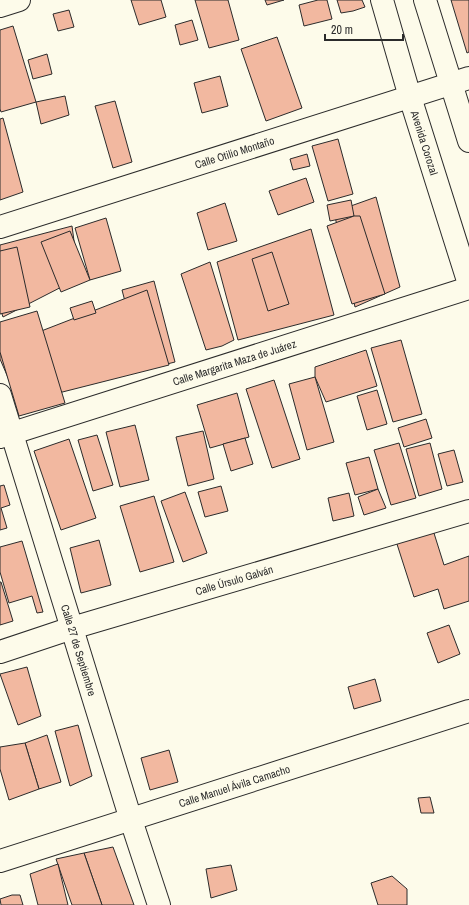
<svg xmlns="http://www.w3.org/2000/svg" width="469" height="905" font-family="'Archivo Narrow',sans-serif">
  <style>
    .building { fill: #f2b8a0; stroke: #2b2b2b }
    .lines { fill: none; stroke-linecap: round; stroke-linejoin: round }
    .minor-casing { stroke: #2b2b2b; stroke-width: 24 }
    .minor { stroke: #fdfbea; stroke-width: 22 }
    .labels { text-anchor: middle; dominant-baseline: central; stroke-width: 3; stroke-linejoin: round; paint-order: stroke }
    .street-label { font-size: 11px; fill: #2b2b2b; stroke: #fdfbea }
  </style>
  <rect width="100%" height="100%" fill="#fdfbea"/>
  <g class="building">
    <polygon points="131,0 161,0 166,17 139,25"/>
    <polygon points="195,0 228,0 239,40 209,48"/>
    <polygon points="265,0 284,0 267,5"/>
    <polygon points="318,0 327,0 332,19 304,26 299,5"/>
    <polygon points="337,0 362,0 365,7 353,11 341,13"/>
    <polygon points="451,0 469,0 469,52 467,53"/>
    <polygon points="69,10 74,27 58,31 53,14"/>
    <polygon points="192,20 198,40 180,45 175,25"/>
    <polygon points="13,26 36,102 1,112 0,109 0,30"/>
    <polygon points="277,37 302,108 266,121 241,49"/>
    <polygon points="47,54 52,74 33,79 28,60"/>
    <polygon points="220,76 228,106 202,113 194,83"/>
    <polygon points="65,96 69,115 41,124 36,102"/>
    <polygon points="115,101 132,162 113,168 95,106"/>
    <polygon points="3,118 23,192 0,200 0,119"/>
    <polygon points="338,139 353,194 328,201 312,146"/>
    <polygon points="307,154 310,166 293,170 290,159"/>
    <polygon points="306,178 314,202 278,215 269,191"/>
    <polygon points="376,197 400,287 355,307 334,212"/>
    <polygon points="351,200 354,216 330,221 327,205"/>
    <polygon points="225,203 237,241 208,250 197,213"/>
    <polygon points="354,216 360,216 385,294 352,304 327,226"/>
    <polygon points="106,218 121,271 90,280 75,228"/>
    <polygon points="72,226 79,278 3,317 0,308 0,245"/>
    <polygon points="311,229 334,315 238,340 217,262"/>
    <polygon points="70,231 90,280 61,292 41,242"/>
    <polygon points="17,247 30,307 0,314 0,251"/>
    <polygon points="272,252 289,304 268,311 252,259"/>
    <polygon points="210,262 234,340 222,346 206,350 181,274"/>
    <polygon points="154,281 175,362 143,370 122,290"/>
    <polygon points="147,290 169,365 19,403 0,359 0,347"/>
    <polygon points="92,301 96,313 74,320 70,308"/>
    <polygon points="37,311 65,403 19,416 0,352 0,322"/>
    <polygon points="401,340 422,414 393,422 371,348"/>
    <polygon points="366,350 377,386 326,402 315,377 315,367"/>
    <polygon points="315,377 334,442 307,450 289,384"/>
    <polygon points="274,380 300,459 272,468 246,389"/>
    <polygon points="377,390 387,424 367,430 357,396"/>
    <polygon points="237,393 249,437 210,448 197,405"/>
    <polygon points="426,419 432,438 404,447 398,428"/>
    <polygon points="135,425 149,480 120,487 106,432"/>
    <polygon points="203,431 214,479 188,486 176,437"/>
    <polygon points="97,435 113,485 93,491 78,440"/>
    <polygon points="245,438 253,464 231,471 223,444"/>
    <polygon points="69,439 96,518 61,530 34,451"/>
    <polygon points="399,443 416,498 391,505 374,450"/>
    <polygon points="430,443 442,489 419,496 406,449"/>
    <polygon points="454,450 463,482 447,486 438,454"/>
    <polygon points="369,457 378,489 355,495 346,463"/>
    <polygon points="4,485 10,505 1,508 7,528 0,530 0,486"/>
    <polygon points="221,486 228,511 205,517 198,492"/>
    <polygon points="378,489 386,508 364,515 358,497"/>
    <polygon points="185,492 207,553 183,562 161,501"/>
    <polygon points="349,493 354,516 333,521 328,498"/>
    <polygon points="154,496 174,562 140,572 120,506"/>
    <polygon points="433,530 444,565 469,556 469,601 444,609 438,589 414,597 396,541"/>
    <polygon points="99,540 111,585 81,593 70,548"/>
    <polygon points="22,541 43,612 37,613 32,596 9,603 0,572 0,547"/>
    <polygon points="0,582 1,582 13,621 0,625"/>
    <polygon points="449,625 460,654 438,663 427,633"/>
    <polygon points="27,667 41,716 18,725 0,674"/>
    <polygon points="375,679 381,701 354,709 348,687"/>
    <polygon points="78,725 92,776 70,786 55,731"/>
    <polygon points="47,735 61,782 39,789 25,743"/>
    <polygon points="25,743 39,789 9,800 0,769 0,747"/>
    <polygon points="169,750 178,782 150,790 141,758"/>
    <polygon points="430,797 434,813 421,813 418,798"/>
    <polygon points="113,847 134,905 102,905 84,853"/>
    <polygon points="84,853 102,905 72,905 56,859"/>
    <polygon points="58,864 68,905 38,905 30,874"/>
    <polygon points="231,865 237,890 211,898 206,869"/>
    <polygon points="392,876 407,889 407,905 378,905 371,883"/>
    <polygon points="12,895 20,895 23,905 1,905 0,899"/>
  </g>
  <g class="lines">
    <defs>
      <g id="minor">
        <path id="s1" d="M382,0L410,97L469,284"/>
        <polyline points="425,0 469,141"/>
        <polyline points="0,6 19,0"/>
        <path id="s2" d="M0,227L469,78"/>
        <path id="s3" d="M0,395L131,820L159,905"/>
        <path id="s4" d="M0,437L469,288"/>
        <path id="s5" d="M0,652L72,628L469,511"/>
        <path id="s6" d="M0,861L469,711"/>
      </g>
    </defs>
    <use href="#minor" class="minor-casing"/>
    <use href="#minor" class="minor"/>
  </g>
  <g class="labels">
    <g class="street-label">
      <text stroke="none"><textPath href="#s1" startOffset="149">Avenida Corozal</textPath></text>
      <text stroke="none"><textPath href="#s2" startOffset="246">Calle Otilio Montaño</textPath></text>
      <text stroke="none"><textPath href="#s4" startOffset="246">Calle Margarita Maza de Juárez</textPath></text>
      <text stroke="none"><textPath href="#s5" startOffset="245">Calle Úrsulo Galván</textPath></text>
      <text stroke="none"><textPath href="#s3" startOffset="267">Calle 27 de Septiembre</textPath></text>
      <text stroke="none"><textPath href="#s6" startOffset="246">Calle Manuel Ávila Camacho</textPath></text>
    </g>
  </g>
  <path d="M325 34v6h78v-6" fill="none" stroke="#2b2b2b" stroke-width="2"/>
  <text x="331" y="34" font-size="12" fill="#2b2b2b" stroke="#fdfbea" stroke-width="3" paint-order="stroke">20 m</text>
</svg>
